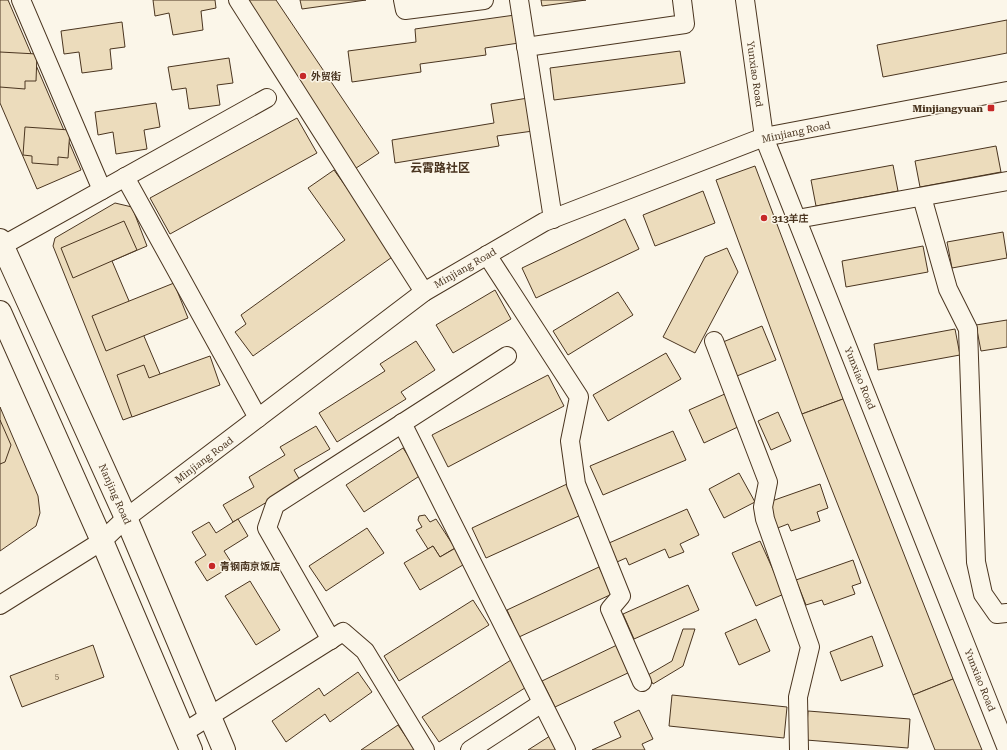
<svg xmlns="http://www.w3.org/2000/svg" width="1007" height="750" font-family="'Roboto Serif','Noto Sans SC',serif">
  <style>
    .building { fill: #ecdcbc; stroke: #4a3520 }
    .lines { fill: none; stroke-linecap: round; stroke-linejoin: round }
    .minor-casing { stroke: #4a3520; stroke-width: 20 }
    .major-casing { stroke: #4a3520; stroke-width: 24 }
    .minor { stroke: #fbf6e9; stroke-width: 18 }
    .major { stroke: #fbf6e9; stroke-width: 22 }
    .poi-dot { fill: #c62828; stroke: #fbf6e9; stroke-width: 1.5 }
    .labels { text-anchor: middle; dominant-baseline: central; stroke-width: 3; stroke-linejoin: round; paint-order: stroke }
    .number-label { font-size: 8px; fill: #725f47 }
    .street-label { font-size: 10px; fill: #4a3520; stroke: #fbf6e9 }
    .poi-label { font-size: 10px; font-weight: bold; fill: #4a3520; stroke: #fbf6e9; text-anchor: start }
    .quarter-label { font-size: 12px; font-weight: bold; fill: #4a3520; stroke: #fbf6e9 }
  </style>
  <rect width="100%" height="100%" fill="#fbf6e9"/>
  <g class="building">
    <polygon points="0,0 8,0 81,170 37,189 0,103"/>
    <polygon points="153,0 215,0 216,8 201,11 203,30 173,35 169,13 155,16"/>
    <polygon points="230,0 276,0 379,153 344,176"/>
    <polygon points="300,0 366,0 302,9"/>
    <polygon points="541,0 586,0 542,6"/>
    <polygon points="515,15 519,43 485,48 486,55 420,64 421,72 352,82 348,51 416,42 415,29"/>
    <polygon points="1007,20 1007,53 883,77 877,45"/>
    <polygon points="122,22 125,47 110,49 112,69 82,73 79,52 64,54 61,31"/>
    <polygon points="680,51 685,83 554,100 550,68"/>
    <polygon points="0,52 37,54 36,81 25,81 25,89 0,87"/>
    <polygon points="229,58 233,83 217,85 220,105 189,109 186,88 172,90 168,67"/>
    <polygon points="528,98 533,131 497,136 499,146 395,163 392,140 494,123 491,104"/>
    <polygon points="156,103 160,127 144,130 147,149 116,154 113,132 98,135 95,112"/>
    <polygon points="297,118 317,153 170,234 150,198"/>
    <polygon points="25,127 70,130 68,158 58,157 58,165 32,163 32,156 23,155"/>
    <polygon points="996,146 1001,172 920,187 915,161"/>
    <polygon points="893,165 898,191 816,206 811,180"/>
    <polygon points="755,166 843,399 802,414 716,180"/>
    <polygon points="334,170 395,255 253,356 235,332 246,324 241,315 345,240 308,188"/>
    <polygon points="703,191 715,223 655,246 643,215"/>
    <polygon points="115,203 132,207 147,246 112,261 172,402 123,420 53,246 55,238"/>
    <polygon points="625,219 639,249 536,298 522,268"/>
    <polygon points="124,221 137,250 73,278 61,248"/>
    <polygon points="1003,232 1007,258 952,268 947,242"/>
    <polygon points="923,246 928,272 846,287 842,261"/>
    <polygon points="727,248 738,272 695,353 663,337 705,257"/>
    <polygon points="174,283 188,318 106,351 92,316"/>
    <polygon points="495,290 511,319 453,353 436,325"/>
    <polygon points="618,292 633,315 568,355 553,331"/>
    <polygon points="1007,320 1007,347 981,351 976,325"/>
    <polygon points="762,326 776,360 737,376 723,342"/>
    <polygon points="955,329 960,355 878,370 874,344"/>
    <polygon points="416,341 435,370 401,392 406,399 337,442 319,413 385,371 380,364"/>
    <polygon points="666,353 681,379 608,421 593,395"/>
    <polygon points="210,356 220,385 132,417 117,375 144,365 149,378"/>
    <polygon points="548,375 564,406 448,467 432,435"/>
    <polygon points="727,393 742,425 704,443 689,410"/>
    <polygon points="843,399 953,679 913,695 802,414"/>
    <polygon points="0,407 38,496 40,513 36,526 0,551"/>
    <polygon points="778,412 791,441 771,450 758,421"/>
    <polygon points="0,420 11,445 5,462 0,464"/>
    <polygon points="316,426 330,449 294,470 301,482 233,522 223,505 254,487 249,477 285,455 280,447"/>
    <polygon points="673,431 686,460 603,495 590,466"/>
    <polygon points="403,448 421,475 364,512 346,485"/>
    <polygon points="739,473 755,502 724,518 709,489"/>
    <polygon points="567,484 581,515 486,558 472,528"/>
    <polygon points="820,484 828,508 817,512 820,521 791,531 788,524 775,529 766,503"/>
    <polygon points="687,509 699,535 680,544 684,552 669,558 665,549 629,565 626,558 617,562 609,543"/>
    <polygon points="425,515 430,522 436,519 455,548 440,557 433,546 428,549 416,530 422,527 418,520 419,516"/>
    <polygon points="238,519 248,536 224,551 233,565 207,581 195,562 206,555 192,532 209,522 216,533"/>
    <polygon points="367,528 384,553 326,591 309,566"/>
    <polygon points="760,541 784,594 756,606 732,553"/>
    <polygon points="433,546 440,557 459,546 468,562 420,590 404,563"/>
    <polygon points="853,560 861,583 852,586 855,594 824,605 822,600 806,605 796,580"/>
    <polygon points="599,567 612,594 519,637 507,610"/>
    <polygon points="250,581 280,630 256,645 225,596"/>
    <polygon points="688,585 699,610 634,639 623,614"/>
    <polygon points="473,600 489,625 399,681 384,656"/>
    <polygon points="756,619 770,651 739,665 725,633"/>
    <polygon points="683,629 695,629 683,666 653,684 648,675 672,661"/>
    <polygon points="872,636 883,666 841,681 830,652"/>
    <polygon points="93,645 104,677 22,707 10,676"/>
    <polygon points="617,645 630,672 555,707 542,681"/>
    <polygon points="511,660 528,686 439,742 422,717"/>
    <polygon points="358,672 372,692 330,722 325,714 286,742 272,721 319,688 324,696"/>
    <polygon points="953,679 982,750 935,750 913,695"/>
    <polygon points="672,695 787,707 784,738 669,726"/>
    <polygon points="639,710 653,739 642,744 645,750 592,750 621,737 614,722"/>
    <polygon points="808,711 910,719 908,748 806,740"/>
    <polygon points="398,725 415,750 361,750"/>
    <polygon points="550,736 559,750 528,750"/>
  </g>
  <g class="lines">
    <defs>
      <g id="minor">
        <polyline points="21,0 102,190"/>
        <polyline points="238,0 424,292"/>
        <polyline points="403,0 405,10 484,0"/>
        <polyline points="519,0 553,219"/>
        <polyline points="745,0 764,137 1007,749"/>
        <polyline points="526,47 685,24 682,0"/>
        <polyline points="125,177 258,418"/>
        <polyline points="922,197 948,289 968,329 976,562 983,594 997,614 1007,613"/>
        <polyline points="797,219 1007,181"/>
        <polyline points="0,247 267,98"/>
        <polyline points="487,255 579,397 570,441 576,484 621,596 610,609 642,682"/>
        <polyline points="714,341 768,482 763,507 765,519 810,647 798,697 799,750"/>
        <polyline points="402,423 566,750"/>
        <polyline points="0,605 102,541 126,518 424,292 544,222 764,137 1007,91"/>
        <polyline points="331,640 267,528 275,505 507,356"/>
        <polyline points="183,733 343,632 365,651 425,750"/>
        <polyline points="470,750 542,703"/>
      </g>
      <g id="major">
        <polyline points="0,240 126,518 224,750"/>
        <polyline points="0,312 102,541 191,750"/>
      </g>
    </defs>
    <use href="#minor" class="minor-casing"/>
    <use href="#major" class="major-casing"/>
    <use href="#minor" class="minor"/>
    <use href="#major" class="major"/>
  </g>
  <g class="poi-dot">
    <circle cx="303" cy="76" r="4"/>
    <rect x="987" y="104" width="8" height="8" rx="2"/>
    <circle cx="764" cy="218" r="4"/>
    <circle cx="212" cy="566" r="4"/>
  </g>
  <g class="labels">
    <g class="number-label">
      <text x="57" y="676">5</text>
    </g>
    <g class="street-label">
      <text transform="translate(755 74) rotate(82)">Yunxiao Road</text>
      <text transform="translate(796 132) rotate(-12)">Minjiang Road</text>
      <text transform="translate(465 268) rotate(-30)">Minjiang Road</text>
      <text transform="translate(860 378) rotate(68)">Yunxiao Road</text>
      <text transform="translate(204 460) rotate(-37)">Minjiang Road</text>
      <text transform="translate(115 494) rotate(66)">Nanjing Road</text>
      <text transform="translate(980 680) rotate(68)">Yunxiao Road</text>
    </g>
    <g class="poi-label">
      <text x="311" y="76">外贸街</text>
      <text x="983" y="108" text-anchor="end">Minjiangyuan</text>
      <text x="772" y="218">313羊庄</text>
      <text x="220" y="566">青钢南京饭店</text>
    </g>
    <g class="quarter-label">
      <text x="440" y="168">云霄路社区</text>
    </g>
  </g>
</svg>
